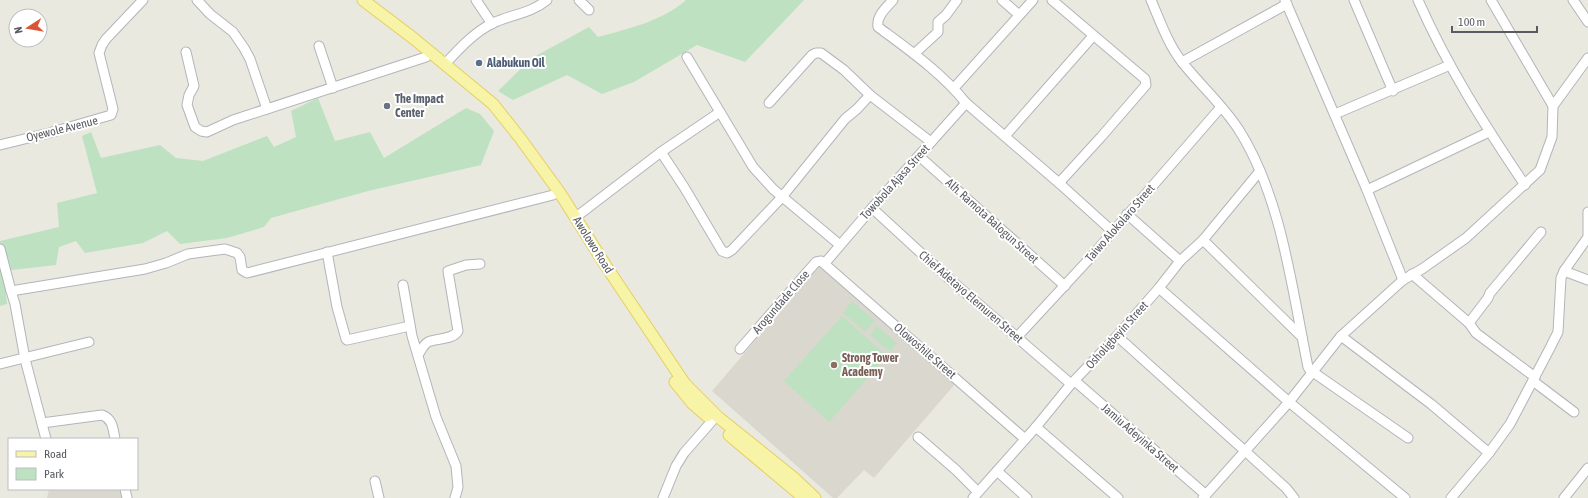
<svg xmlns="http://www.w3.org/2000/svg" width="1588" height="498" font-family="'Asap Condensed',sans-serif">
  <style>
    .education { fill: #dad8ce }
    .green { fill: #bde1c1 }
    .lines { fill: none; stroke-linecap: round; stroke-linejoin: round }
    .minor-casing { stroke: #b2b5ba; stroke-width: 11 }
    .major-casing { stroke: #e5ce5e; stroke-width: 13 }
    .minor { stroke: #fff; stroke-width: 9 }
    .major { stroke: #f8f4a7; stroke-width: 11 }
    .service-dot { fill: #5c6f8a; stroke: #fff; stroke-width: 1.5 }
    .worship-dot { fill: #6b7280; stroke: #fff; stroke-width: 1.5 }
    .education-dot { fill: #8d6e63; stroke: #fff; stroke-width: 1.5 }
    .labels { text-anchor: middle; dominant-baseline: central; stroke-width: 4; stroke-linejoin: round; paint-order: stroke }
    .service-label { font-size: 12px; font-weight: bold; fill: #4e5e75; stroke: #fff; text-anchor: start }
    .worship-label { font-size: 12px; font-weight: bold; fill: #5b616d; stroke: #fff; text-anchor: start }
    .street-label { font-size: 12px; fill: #585b60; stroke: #fff }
    .education-label { font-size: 12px; font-weight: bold; fill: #785e54; stroke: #fff; text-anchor: start }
  </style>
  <rect width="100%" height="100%" fill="#eae9e0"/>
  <g class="education">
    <polygon points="820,265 956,383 874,478 864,470 837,498 833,498 712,391"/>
    <polygon points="49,489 120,489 122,498 47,498"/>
  </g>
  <g class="green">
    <path d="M686,0H804L745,62L697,45L634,82L602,94L567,75L513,100L498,91L532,58L589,27L598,37C627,29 663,21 686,0Z"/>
    <polygon points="318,98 335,141 370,132 384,158 466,108 480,114 494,131 481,165 368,191 271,218 264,227 227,238 180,244 167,231 143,243 85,253 76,241 59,247 56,265 3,271 7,304 0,306 0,241 59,227 57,203 97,193 82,136 91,132 101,158 160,145 176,158 203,161 267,136 274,147 296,137 291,111"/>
    <polygon points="852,301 875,321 865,332 843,313"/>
    <polygon points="842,316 887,356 829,422 784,381"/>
    <polygon points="877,326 897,343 890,352 870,335"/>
  </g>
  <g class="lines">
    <defs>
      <g id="minor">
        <polyline points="197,0 210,14 233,32 244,48 250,59 267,109"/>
        <polyline points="476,0 492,24"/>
        <polyline points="579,0 589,10"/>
        <path d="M893,0C886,8 876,16 878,27C909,50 942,73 966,103L1059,183L1112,231"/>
        <polyline points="1002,0 1019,15"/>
        <polyline points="1052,0 1145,79 1146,85 1101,137 1059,183"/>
        <path d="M1151,0C1160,21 1168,44 1182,62C1200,85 1223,105 1239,130C1282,198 1292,290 1308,367L1310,370L1408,438"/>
        <polyline points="1285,0 1367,190 1403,280"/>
        <polyline points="1354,0 1393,91"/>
        <path d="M1418,0C1447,66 1485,126 1525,185"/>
        <polyline points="1491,0 1553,106"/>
        <polyline points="1573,0 1588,22"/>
        <polyline points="319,46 333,88"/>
        <polyline points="186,52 194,86 189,95 187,105 195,127 201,131 207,132 233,120 426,57"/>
        <polyline points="914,54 938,32 938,22 946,15 957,0"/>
        <polyline points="687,57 753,167 773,189 840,245"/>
        <polyline points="1182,62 1287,4"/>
        <path d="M445,64C459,49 473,33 493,23C512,14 530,14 547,0"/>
        <polyline points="954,88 1033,0"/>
        <polyline points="769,103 812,55 816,53 821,53 844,70 870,95 931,142"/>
        <polyline points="1335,114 1450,65"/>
        <polyline points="1005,136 1093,36"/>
        <polyline points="0,145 49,133 111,115 113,109 99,53 102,45 106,39 143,0"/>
        <polyline points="661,152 684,187 722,251 727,253 732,250 782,197 845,119 857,109 870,95"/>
        <polyline points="919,156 1065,286"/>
        <polyline points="1367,190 1489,132"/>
        <polyline points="872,208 947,277 1071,384"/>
        <polyline points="1127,214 1180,261"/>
        <polyline points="576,217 661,152 720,112"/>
        <polyline points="1203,240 1302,337"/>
        <polyline points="0,249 11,291 15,304 25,359 46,439"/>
        <polyline points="327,252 337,307 346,339 347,340 410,326"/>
        <polyline points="825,263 872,208 966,103"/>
        <polyline points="1564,271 1588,280"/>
        <polyline points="1412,274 1469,323 1476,333 1535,377"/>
        <polyline points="403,285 412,336 436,417 456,466 458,487 455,498"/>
        <polyline points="1159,288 1289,402 1405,498"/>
        <polyline points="11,291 145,269 166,263 188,254 225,249 237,253 240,257 242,270 247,273 553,195"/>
        <polyline points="1469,323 1488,298 1490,293 1541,232"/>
        <polyline points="1117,336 1245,451 1286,488 1294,498"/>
        <polyline points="1341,336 1431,404 1489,453"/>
        <polyline points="1017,337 1091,257 1221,107"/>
        <polyline points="740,349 816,262 821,261 1025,439"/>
        <path d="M418,355C421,351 423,345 428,342C437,338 453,340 458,331L448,271L466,265L480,264"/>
        <polyline points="0,364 89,342"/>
        <polyline points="1075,381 1206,495"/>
        <polyline points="1533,381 1574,412"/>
        <path d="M42,423L102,415C113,419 113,429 115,439"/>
        <polyline points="1036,427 1118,498"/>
        <polyline points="918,437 956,470 978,492"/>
        <polyline points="997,471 1027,498"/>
        <polyline points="375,481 379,498"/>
        <polyline points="125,489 127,498"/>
        <polyline points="663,498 676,466 684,453 712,421"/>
        <polyline points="973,498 1036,427 1071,384 1117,336 1159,288 1180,261 1203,240 1260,171"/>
        <polyline points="1203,498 1289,402 1341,336 1403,280 1422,269 1466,238 1540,170 1552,137 1553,106 1588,58"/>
        <polyline points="1451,498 1489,453 1510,424 1550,348 1558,332 1561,278 1564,271 1588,237 1588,212"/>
        <polyline points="1564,498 1588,468"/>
      </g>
      <g id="major">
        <polyline points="363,0 413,38 493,104 520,138 560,193 606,266 685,384 718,417 794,478 815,498"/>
        <polyline points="675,382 692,403 707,416"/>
        <polyline points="729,435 804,498"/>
      </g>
    </defs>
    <use href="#minor" class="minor-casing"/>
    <use href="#major" class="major-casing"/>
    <use href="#minor" class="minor"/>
    <use href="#major" class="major"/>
  </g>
  <circle class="service-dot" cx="479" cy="63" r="4"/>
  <circle class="worship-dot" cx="387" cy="106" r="4"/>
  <circle class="education-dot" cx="834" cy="365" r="4"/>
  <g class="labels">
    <g class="service-label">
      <text x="487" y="63">Alabukun Oil</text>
    </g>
    <g class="worship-label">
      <text x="395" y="99">The Impact<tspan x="395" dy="14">Center</tspan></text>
    </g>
    <g class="street-label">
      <text transform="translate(62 129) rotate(-14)">Oyewole Avenue</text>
      <text transform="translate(895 182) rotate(-48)">Towobola Ajasa Street</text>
      <text transform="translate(992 221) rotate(42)">Alh. Ramota Balogun Street</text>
      <text transform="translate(1120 223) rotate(-49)">Taiwo Alokolaro Street</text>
      <text transform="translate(593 245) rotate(58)">Awolowo Road</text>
      <text transform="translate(971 297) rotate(41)">Chief Adetayo Elemuren Street</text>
      <text transform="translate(781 302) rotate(-49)">Arogundade Close</text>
      <text transform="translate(1117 335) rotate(-48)">Osholigbeyin Street</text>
      <text transform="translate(925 351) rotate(41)">Olowoshile Street</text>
      <text transform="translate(1140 438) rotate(41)">Jamiu Adeyinka Street</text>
    </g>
    <g class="education-label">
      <text x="842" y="358">Strong Tower<tspan x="842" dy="14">Academy</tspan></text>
    </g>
  </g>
  <rect x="8" y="438" width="130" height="52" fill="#ffffff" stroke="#bcbdbf"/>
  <rect x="16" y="451" width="20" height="6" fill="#f8f4a7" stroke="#bcbdbf"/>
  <text x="44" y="458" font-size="12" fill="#585b60">Road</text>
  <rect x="16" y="468" width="20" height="12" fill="#bde1c1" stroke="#bcbdbf"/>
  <text x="44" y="478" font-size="12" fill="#585b60">Park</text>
  <g transform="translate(28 28) rotate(258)"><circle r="19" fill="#ffffff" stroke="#bcbdbf"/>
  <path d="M0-3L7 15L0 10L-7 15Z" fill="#db5435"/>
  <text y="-6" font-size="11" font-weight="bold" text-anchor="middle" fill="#585b60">N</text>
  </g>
  <path d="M1452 26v6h85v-6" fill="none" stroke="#585b60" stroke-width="2"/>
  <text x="1458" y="26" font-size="12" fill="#585b60" stroke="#ffffff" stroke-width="3" paint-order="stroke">100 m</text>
</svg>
